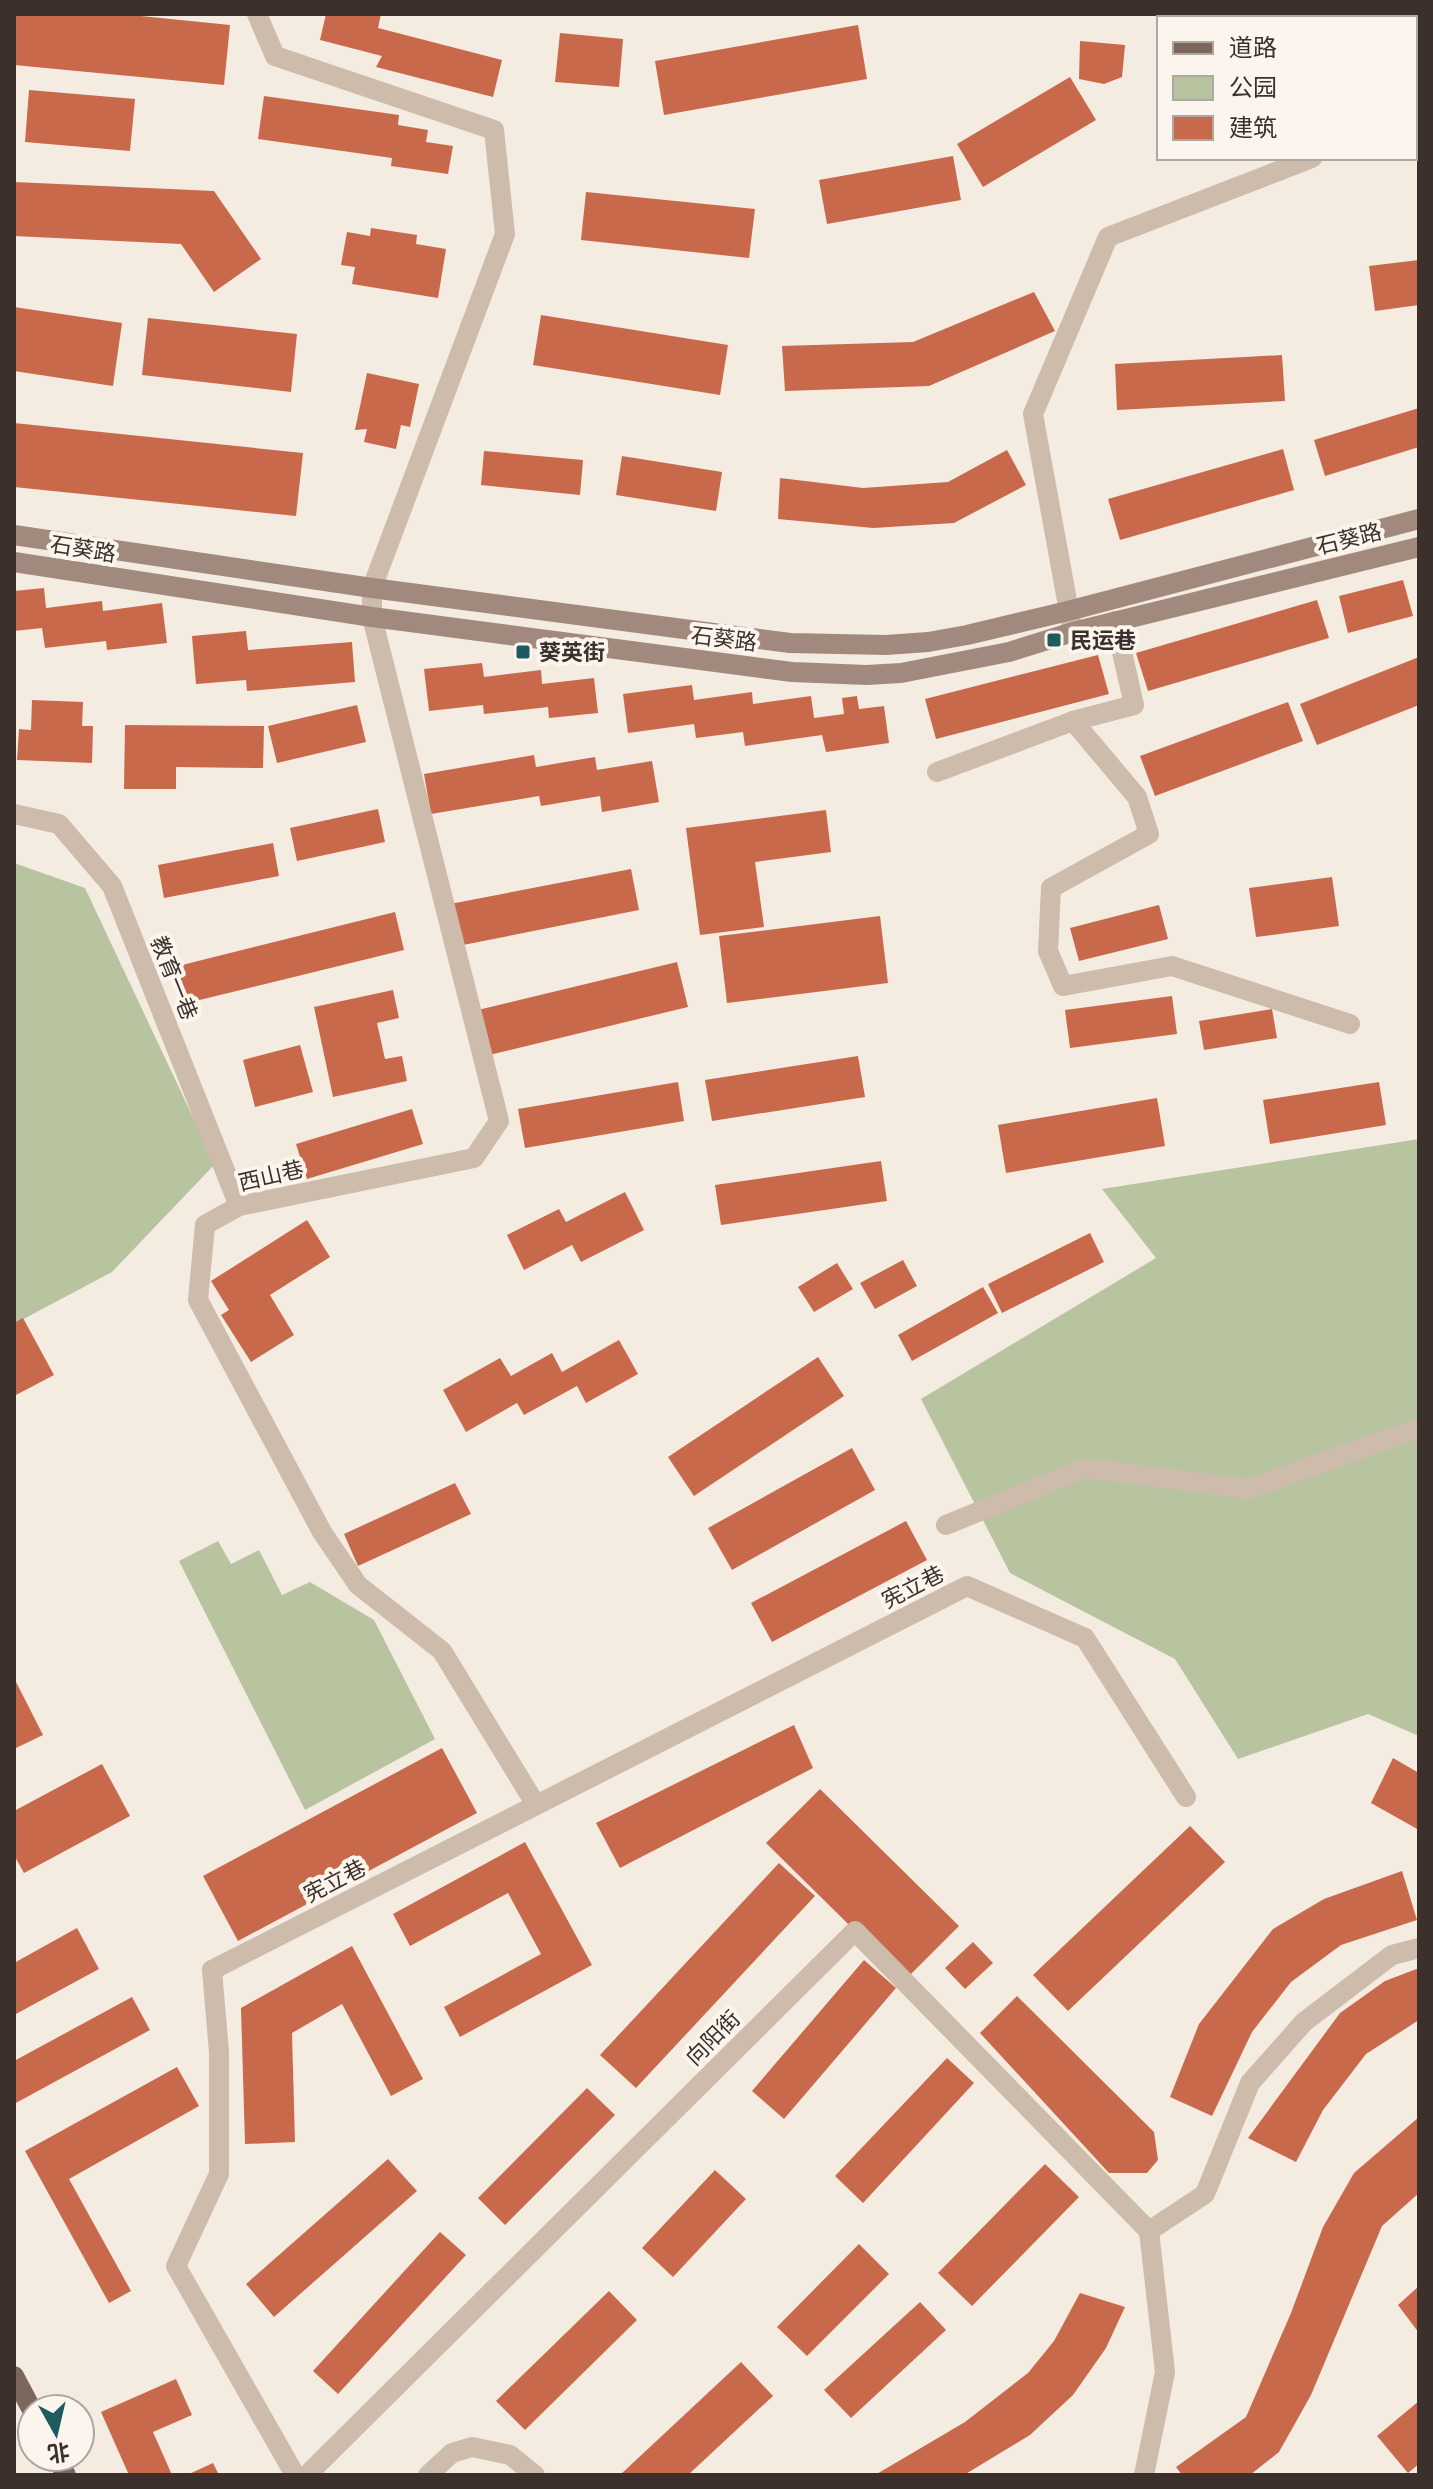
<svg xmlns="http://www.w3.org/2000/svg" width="1433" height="2489" font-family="Figtree,'Noto Sans SC',sans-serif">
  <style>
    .green { fill: #b8c4a0 }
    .building { fill: #c8694b }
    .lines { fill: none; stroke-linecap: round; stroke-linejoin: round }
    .street { stroke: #cdbbac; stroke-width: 20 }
    .secondary { stroke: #a18a7d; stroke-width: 20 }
    .primary { stroke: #7d675c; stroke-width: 20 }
    .poi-dot { fill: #1f5a5e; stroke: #fbf5ee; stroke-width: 3 }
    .labels { text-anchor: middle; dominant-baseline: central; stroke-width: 8; stroke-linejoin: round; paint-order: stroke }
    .street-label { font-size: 22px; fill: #3b302b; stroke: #fbf5ee }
    .poi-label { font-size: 22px; font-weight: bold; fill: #3b302b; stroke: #fbf5ee; text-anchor: start }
  </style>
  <rect width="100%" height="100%" fill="#f4ebe1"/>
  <g class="green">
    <polygon points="14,863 85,888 215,1164 112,1272 14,1324"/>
    <polygon points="1419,1139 1419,1736 1368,1714 1238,1759 1175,1659 1010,1573 921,1399 1156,1258 1102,1189"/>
    <polygon points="218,1541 231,1564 259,1550 282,1595 310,1582 374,1620 435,1739 305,1810 179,1561"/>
  </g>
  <g class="building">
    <polygon points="14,14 121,14 230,25 224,85 14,65"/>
    <polygon points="326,14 381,14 378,28 502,60 493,97 376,67 382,56 320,40"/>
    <polygon points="858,25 867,79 664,115 655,61"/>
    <polygon points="1419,31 1419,91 1415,92 1415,32"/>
    <polygon points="560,33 623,39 619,87 555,82"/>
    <polygon points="1080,41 1125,45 1122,77 1104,84 1079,79"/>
    <polygon points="1070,77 1096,120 983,187 957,144"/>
    <polygon points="29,90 135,99 130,151 25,142"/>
    <polygon points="264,96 399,115 398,125 428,130 426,142 453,146 448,174 391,166 392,158 258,139"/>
    <polygon points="953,156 961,200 827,224 819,180"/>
    <polygon points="14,182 214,191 261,259 214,292 181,244 14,236"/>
    <polygon points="586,192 755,209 749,258 581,240"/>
    <polygon points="371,228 417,235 416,244 446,249 438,298 352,284 355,267 341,265 347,232 370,236"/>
    <polygon points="1419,260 1419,305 1375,311 1369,266"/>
    <polygon points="1034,292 1055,331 929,386 785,391 782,346 913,342"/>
    <polygon points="14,307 122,323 113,386 14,371"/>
    <polygon points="541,315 728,345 720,395 533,365"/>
    <polygon points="148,318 297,334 291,392 142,375"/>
    <polygon points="1282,355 1285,401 1117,410 1115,364"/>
    <polygon points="367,373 419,384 410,427 401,425 396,449 364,442 367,429 355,430"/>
    <polygon points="1419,408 1419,447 1325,476 1314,440"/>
    <polygon points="14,423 303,453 296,516 14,487"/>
    <polygon points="1283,449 1294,490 1120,540 1108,499"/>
    <polygon points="1007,450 1026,485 954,523 873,528 778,519 780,478 863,488 948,482"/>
    <polygon points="484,451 583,460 580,495 481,485"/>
    <polygon points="622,456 722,472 716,511 616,495"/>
    <polygon points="1403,580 1413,616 1348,633 1339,596"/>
    <polygon points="44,588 46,608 102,601 103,611 162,603 167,643 107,650 106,641 45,648 42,628 14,631 14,591"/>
    <polygon points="1317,600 1329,638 1148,691 1136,653"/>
    <polygon points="246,631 248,650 352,642 355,682 247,691 246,680 196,684 192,636"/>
    <polygon points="1098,655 1109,694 936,739 925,699"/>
    <polygon points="1419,657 1419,705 1317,745 1300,704"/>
    <polygon points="482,663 484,677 541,670 542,684 594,678 598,713 549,718 548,707 484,714 483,705 429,711 424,669"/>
    <polygon points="692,685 694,700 752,692 753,704 811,696 814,718 844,714 842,698 857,696 859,709 884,706 889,743 826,752 822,735 745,746 743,732 696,738 694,724 628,733 623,694"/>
    <polygon points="32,700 83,702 82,726 93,726 92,763 17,760 19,729 31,730"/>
    <polygon points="1288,702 1303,741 1155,796 1140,756"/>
    <polygon points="357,705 366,742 277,763 268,726"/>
    <polygon points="125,725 264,726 263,768 176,767 176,789 124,789"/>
    <polygon points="534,755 536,767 595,757 597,770 652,761 659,802 602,812 600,796 541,806 539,796 431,814 424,774"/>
    <polygon points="378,809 385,842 297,861 290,828"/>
    <polygon points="826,810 831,852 755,862 764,927 700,935 686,828"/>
    <polygon points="273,843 279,876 164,898 158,865"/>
    <polygon points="631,869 639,910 458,946 450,904"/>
    <polygon points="1332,877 1339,926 1256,937 1249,888"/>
    <polygon points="1159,905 1168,939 1079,961 1070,928"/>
    <polygon points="395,912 404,950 183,1004 174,967"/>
    <polygon points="880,916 888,983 727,1003 719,936"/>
    <polygon points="677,962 688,1007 485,1056 474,1011"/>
    <polygon points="393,990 399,1018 377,1023 385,1059 402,1056 407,1081 333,1097 314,1007"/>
    <polygon points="1172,996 1177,1034 1070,1048 1065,1010"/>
    <polygon points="1272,1009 1277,1038 1204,1050 1199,1021"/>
    <polygon points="300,1045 313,1092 255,1107 243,1060"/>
    <polygon points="858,1056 865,1097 712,1121 705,1080"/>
    <polygon points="678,1082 684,1121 525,1148 518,1109"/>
    <polygon points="1379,1082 1386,1125 1270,1144 1263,1100"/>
    <polygon points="1157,1098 1165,1146 1006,1173 998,1125"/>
    <polygon points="412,1109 423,1144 307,1179 296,1144"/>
    <polygon points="881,1161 887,1201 721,1225 715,1185"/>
    <polygon points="625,1192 644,1230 581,1262 572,1245 524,1270 507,1235 559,1209 566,1222"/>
    <polygon points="307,1220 330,1257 270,1295 294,1335 251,1362 221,1315 229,1310 211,1281"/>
    <polygon points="1090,1233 1104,1262 1002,1313 988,1284"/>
    <polygon points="903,1260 917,1286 875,1309 860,1283"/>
    <polygon points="837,1263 853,1289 814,1312 798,1287"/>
    <polygon points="983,1287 998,1313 912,1361 898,1335"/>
    <polygon points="23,1318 54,1375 14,1396 14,1323"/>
    <polygon points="619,1340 638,1374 586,1403 577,1386 524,1415 517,1403 466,1432 443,1390 500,1358 511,1376 552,1353 562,1372"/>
    <polygon points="818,1357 844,1396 694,1496 668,1457"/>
    <polygon points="852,1448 875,1490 732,1570 708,1528"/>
    <polygon points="455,1483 471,1514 358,1566 344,1534"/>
    <polygon points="906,1521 927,1560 772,1642 751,1603"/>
    <polygon points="14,1678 43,1735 14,1749"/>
    <polygon points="794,1725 813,1768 620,1868 596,1823"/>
    <polygon points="442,1748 477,1813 238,1941 203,1876"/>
    <polygon points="1393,1758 1419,1773 1419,1830 1371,1803"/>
    <polygon points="102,1764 130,1816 24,1873 14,1855 14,1811"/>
    <polygon points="820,1789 959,1926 905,1980 766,1843"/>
    <polygon points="1190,1826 1225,1862 1068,2011 1033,1975"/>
    <polygon points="525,1842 592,1965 460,2037 444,2007 541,1954 508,1893 410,1946 393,1914"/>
    <polygon points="779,1863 815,1896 636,2088 600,2055"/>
    <polygon points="1402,1871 1417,1920 1341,1945 1291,1982 1252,2032 1212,2116 1170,2097 1199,2024 1273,1929 1324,1899"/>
    <polygon points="77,1928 99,1969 14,2015 14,1963"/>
    <polygon points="973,1942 993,1963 965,1989 945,1968"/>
    <polygon points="352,1946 423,2079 391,2096 342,2004 292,2033 295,2142 245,2144 241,2008"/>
    <polygon points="864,1960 896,1988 784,2119 752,2091"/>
    <polygon points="1419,1968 1419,2020 1366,2054 1323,2110 1296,2162 1248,2138 1340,2013 1385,1981"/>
    <polygon points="1017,1996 1154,2132 1158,2160 1147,2173 1109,2173 980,2033"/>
    <polygon points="132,1997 150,2030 14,2104 14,2061"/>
    <polygon points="947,2058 974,2083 863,2203 835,2176"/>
    <polygon points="177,2067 199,2106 69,2179 131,2291 109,2303 25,2151"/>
    <polygon points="587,2088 615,2115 505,2225 478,2198"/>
    <polygon points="1419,2117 1419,2193 1382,2226 1311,2395 1279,2452 1250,2475 1182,2475 1176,2467 1246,2417 1291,2313 1323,2227 1354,2173"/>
    <polygon points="388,2159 417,2191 274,2317 246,2284"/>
    <polygon points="1045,2164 1079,2197 972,2306 938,2273"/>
    <polygon points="715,2170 746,2199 673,2277 642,2248"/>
    <polygon points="440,2232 466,2255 338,2394 313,2371"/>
    <polygon points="859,2244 889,2274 807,2356 777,2327"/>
    <polygon points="1419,2286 1419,2333 1398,2305"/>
    <polygon points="609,2291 637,2320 525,2430 496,2401"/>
    <polygon points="1080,2293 1125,2307 1106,2348 1073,2395 1030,2435 964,2475 875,2475 965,2422 1028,2373 1054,2341"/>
    <polygon points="920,2302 946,2330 851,2418 824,2390"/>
    <polygon points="741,2362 773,2396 688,2475 620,2475"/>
    <polygon points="176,2379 192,2415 153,2432 172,2475 129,2475 101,2412"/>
    <polygon points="1419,2401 1419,2464 1408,2473 1377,2436"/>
    <polygon points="213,2463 219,2475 187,2475"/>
  </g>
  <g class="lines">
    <g class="street">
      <polyline points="257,14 275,56 494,130 505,234 372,588 372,617 499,1121 474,1158 239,1206 205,1225 198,1300 322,1532 358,1585 442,1651 536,1805"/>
      <polyline points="1415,117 1419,115"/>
      <polyline points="1072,628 1033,414 1108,237 1312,158"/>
      <polyline points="1073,721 1137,797 1149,834 1051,888 1048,951 1063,986 1172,966 1350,1024"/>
      <polyline points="937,772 1073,721 1134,705 1115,621"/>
      <polyline points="14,814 59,824 112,886 239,1206"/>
      <polyline points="946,1525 1085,1468 1248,1489 1419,1428"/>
      <polyline points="295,2475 176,2266 219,2174 219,2052 212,1970 967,1586 1085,1638 1186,1797"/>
      <polyline points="307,2475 855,1931 1149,2231"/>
      <polyline points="428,2475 452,2453 472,2447 510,2455 535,2475"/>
      <polyline points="1144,2475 1165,2372 1149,2231 1205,2194 1250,2083 1304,2022 1392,1955 1419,1948"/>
    </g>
    <g class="secondary">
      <polyline points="14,535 372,588 790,643 886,645 928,642 967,635 1068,611 1419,519"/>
      <polyline points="14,562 372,617 792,672 867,675 901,673 1009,652 1073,632 1419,547"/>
    </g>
    <g class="primary">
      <polyline points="14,2376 32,2410"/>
      <polyline points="56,2457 66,2475"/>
    </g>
  </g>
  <g class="poi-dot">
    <rect x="1046" y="632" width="16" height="16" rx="4"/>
    <rect x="515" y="644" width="16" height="16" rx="4"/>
  </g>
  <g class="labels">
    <g class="street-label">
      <text transform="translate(1349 539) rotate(-14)">石葵路</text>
      <text transform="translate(83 549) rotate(9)">石葵路</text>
      <text transform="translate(724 639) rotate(7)">石葵路</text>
      <text transform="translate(174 978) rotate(68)">教育一巷</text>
      <text transform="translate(271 1176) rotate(-13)">西山巷</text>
      <text transform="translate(913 1587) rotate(-27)">宪立巷</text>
      <text transform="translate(335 1881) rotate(-27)">宪立巷</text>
      <text transform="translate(713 2038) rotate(-45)">向阳街</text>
    </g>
    <g class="poi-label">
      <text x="1070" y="640">民运巷</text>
      <text x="539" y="652">葵英街</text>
    </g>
  </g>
  <rect width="1433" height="2489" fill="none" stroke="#3b302b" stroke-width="32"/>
  <rect x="1157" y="16" width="260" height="144" fill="#fbf5ee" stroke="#aea6a0" stroke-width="2"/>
  <rect x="1173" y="42" width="40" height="12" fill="#7d675c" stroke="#aea6a0" stroke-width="2"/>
  <text x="1229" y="56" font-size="24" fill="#3b302b">道路</text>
  <rect x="1173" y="76" width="40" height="24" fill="#b8c4a0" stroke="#aea6a0" stroke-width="2"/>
  <text x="1229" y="96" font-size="24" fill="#3b302b">公园</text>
  <rect x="1173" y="116" width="40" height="24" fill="#c8694b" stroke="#aea6a0" stroke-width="2"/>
  <text x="1229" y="136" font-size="24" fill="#3b302b">建筑</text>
  <g transform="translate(56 2433) rotate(172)"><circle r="38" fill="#fbf5ee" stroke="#aea6a0" stroke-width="2"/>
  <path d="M0-6L14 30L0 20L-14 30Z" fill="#1f5a5e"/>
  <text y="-12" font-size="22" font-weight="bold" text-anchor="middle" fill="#3b302b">北</text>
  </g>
</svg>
